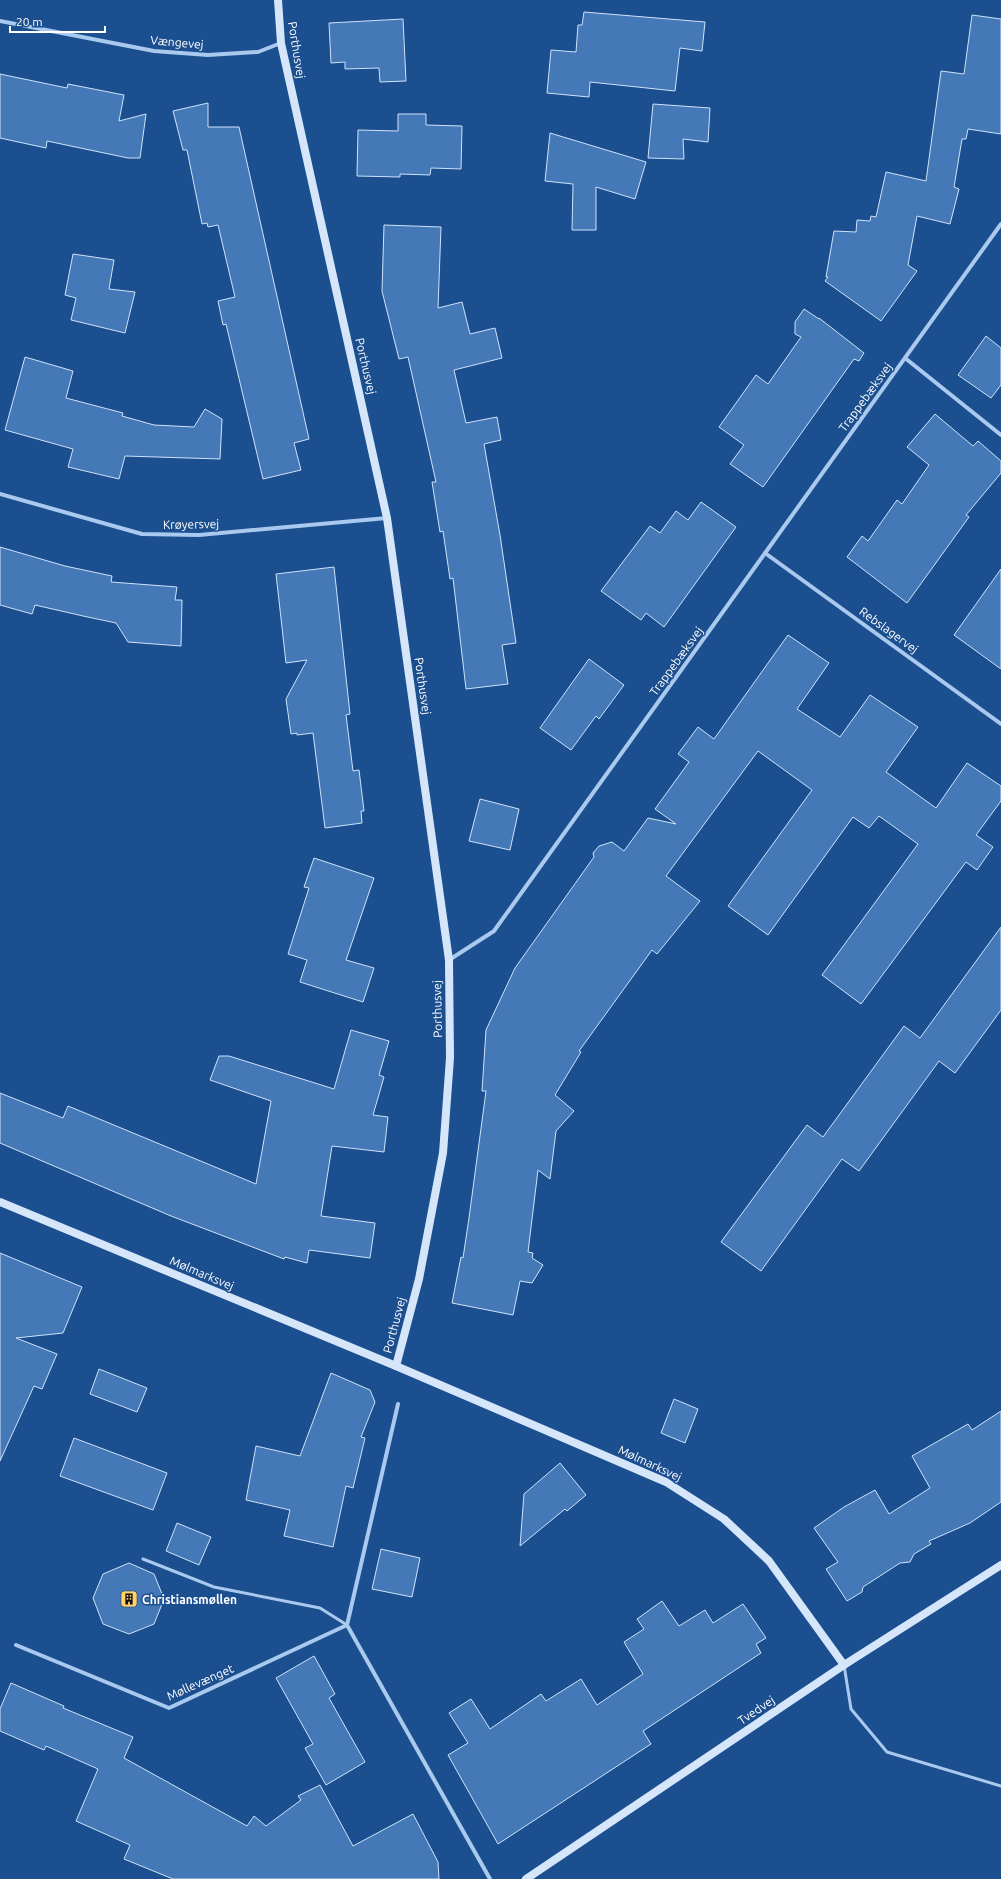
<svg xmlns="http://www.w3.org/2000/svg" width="1001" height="1879" font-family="Ubuntu,sans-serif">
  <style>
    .building { fill: #4478b7; stroke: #cfe3fa }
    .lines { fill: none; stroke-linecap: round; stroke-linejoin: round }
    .lane { stroke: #a9c9ee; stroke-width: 3 }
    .street { stroke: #a9c9ee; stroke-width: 4 }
    .secondary { stroke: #d6e6fa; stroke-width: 8 }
    .labels { text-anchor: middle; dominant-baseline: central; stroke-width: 3; stroke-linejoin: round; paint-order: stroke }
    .street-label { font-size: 12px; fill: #fff; stroke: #1b4f8f }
    .poi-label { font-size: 12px; font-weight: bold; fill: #fff; stroke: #1b4f8f; text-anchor: start }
  </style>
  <rect width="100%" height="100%" fill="#1b4f8f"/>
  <g class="building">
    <polygon points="584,12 705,22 702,51 680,48 675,91 590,82 589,97 547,93 551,50 576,52 578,25 582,25"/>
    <polygon points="972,15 1001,19 1001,134 968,129 966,139 962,139 954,187 959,189 950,224 917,216 908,265 917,271 881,321 825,281 828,277 826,277 834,231 856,232 857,220 870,221 871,216 876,217 886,172 926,181 941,71 964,74"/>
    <polygon points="403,19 406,81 380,82 379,68 345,69 345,62 331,63 329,23"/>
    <polygon points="0,74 67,88 68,84 124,95 119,121 146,114 140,158 128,158 47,141 46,148 0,138"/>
    <polygon points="208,103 208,127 239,127 309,439 294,443 301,470 263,479 226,324 223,325 218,301 235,297 218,225 208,227 207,223 202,224 187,150 183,150 173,111"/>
    <polygon points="653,104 710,108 708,142 683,139 684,159 648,158"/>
    <polygon points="398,114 426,114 426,125 462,126 461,169 431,168 430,175 400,174 400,177 357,176 358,130 398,131"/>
    <polygon points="550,133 646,162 635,199 596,187 596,230 572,230 573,184 545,181"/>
    <polygon points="384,225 441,227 438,308 462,302 470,334 495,328 502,358 454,370 466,423 497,417 501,440 484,444 500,535 516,643 502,645 508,684 466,689 453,578 450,579 443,531 440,532 432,482 436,482 408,357 399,359 382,291"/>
    <polygon points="73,254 114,260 109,289 135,292 125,333 71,320 76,298 65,295"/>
    <polygon points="804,309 819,319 819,318 864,353 859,361 854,359 763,487 730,464 744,445 719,427 756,375 768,384 801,337 795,334 795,322"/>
    <polygon points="986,336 1001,348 1001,385 991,398 958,375"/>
    <polygon points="25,357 73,371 66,398 123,413 122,416 154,425 194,427 205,409 222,419 220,459 125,456 119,479 68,467 73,449 5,430"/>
    <polygon points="935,414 973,446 978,441 1001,461 1001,473 966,515 969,517 907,603 847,557 862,536 868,541 897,500 902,504 929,465 907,447"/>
    <polygon points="701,502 736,527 664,627 646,613 641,620 601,591 650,526 660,533 676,511 688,520"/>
    <polygon points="0,547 65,566 112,576 111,582 177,587 175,600 182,600 181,646 128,642 116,623 83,616 35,605 32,614 0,605"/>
    <polygon points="334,567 350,714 346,715 353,771 359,770 364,811 361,811 362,823 325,828 313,733 297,735 297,733 291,734 286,699 307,660 286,663 276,574"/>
    <polygon points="1001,569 1001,669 954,635"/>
    <polygon points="788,635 829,663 797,709 840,737 870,695 918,727 886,772 936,808 967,763 1001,786 1001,801 976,835 993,847 977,870 966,862 861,1004 822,975 918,844 879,816 869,828 853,817 768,935 728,906 812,790 758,751 666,876 700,901 657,954 652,950 579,1051 581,1052 555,1095 574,1111 556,1131 550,1179 538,1170 528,1252 533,1253 532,1258 543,1265 532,1283 520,1281 513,1315 452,1303 461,1257 463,1258 469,1218 486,1091 482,1091 486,1030 515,968 594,857 593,853 599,846 612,842 624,851 648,818 676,824 655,809 689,762 678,754 698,727 714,739"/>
    <polygon points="589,659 624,685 599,719 596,716 571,750 540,728"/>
    <polygon points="480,799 519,809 510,850 469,841"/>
    <polygon points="314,858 374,878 346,960 374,968 363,1002 300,982 307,960 288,954 309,888 304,887"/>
    <polygon points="1001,927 1001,1010 955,1073 939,1061 859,1171 842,1159 761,1271 721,1242 807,1125 823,1137 904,1026 920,1038"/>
    <polygon points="351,1030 389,1041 379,1075 384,1077 373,1115 388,1117 384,1152 332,1146 321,1216 375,1223 370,1258 309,1250 307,1263 285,1257 284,1259 171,1216 0,1143 0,1093 63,1118 68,1106 256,1184 271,1101 210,1080 219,1056 229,1056 334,1089"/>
    <polygon points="0,1253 82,1287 63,1333 16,1338 57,1354 42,1389 34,1386 0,1461"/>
    <polygon points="99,1369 147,1388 137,1412 90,1394"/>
    <polygon points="331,1373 370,1390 375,1402 361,1437 365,1438 353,1488 346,1486 333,1547 284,1536 290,1510 246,1500 256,1446 300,1456"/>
    <polygon points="674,1399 698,1409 685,1443 661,1433"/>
    <polygon points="1001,1411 1001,1502 970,1523 929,1541 931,1544 914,1554 910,1562 900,1563 863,1587 862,1592 847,1601 826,1569 838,1562 814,1528 844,1507 875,1490 889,1514 930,1488 912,1456 968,1424 972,1430"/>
    <polygon points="74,1438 167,1473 153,1510 60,1476"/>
    <polygon points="560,1463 586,1495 567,1511 565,1509 520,1546 524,1494"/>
    <polygon points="177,1523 211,1537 199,1565 166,1551"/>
    <polygon points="381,1549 420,1558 412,1597 372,1589"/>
    <polygon points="129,1563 154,1574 164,1599 154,1624 129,1634 103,1624 93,1598 103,1574"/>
    <polygon points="662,1601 679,1626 705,1610 713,1623 743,1604 766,1638 756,1644 761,1653 643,1731 651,1744 498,1844 448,1755 468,1743 449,1713 471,1699 490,1729 541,1694 546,1701 581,1679 597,1705 643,1674 624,1642 644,1629 637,1619"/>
    <polygon points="314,1656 335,1694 329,1698 365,1762 326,1785 305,1748 313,1744 276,1678"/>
    <polygon points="11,1683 64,1706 63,1708 133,1737 124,1758 247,1826 254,1816 266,1826 301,1800 298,1796 320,1785 353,1846 413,1814 438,1862 439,1879 173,1879 124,1859 130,1845 76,1821 98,1769 46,1746 44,1750 0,1731 0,1709"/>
  </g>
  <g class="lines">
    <g class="lane">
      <polyline points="143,1559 214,1587 320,1608 347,1625"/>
      <polyline points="844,1665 851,1709 887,1752 1001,1786"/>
    </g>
    <g class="street">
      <polyline points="0,21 154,51 208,55 258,52 281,43"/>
      <polyline points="905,358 1001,435"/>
      <polyline points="0,494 142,534 199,535 387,518"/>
      <polyline points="765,553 1001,724"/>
      <polyline points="449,960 494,931 1001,224"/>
      <polyline points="398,1404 347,1625 490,1879"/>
      <polyline points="16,1645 169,1708 347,1625"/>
    </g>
    <g class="secondary">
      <polyline points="278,0 281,43 387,518 449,960 450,1058 443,1153 419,1279 396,1366"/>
      <polyline points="0,1202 396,1366 666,1482 724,1519 769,1561 844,1665"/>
      <polyline points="526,1879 844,1665 1001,1565"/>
    </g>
  </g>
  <defs>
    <symbol id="building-square" viewBox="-11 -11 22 22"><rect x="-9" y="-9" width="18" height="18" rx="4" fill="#ffd166" stroke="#1b4f8f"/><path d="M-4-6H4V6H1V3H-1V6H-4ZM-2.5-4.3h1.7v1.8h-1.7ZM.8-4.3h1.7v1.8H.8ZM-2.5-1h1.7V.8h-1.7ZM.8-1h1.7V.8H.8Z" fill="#111"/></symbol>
  </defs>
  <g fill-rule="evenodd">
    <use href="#building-square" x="119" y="1589" width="20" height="20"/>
  </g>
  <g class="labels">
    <g class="street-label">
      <text transform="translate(177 42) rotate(5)">Vængevej</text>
      <text transform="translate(297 50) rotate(81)">Porthusvej</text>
      <text transform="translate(366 366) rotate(77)">Porthusvej</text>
      <text transform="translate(865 397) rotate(-54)">Trappebæksvej</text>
      <text transform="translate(191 524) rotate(-1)">Krøyersvej</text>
      <text transform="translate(889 630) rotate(36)">Rebslagervej</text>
      <text transform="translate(676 661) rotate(-54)">Trappebæksvej</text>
      <text transform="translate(423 686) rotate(82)">Porthusvej</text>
      <text transform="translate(437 1009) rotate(-91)">Porthusvej</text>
      <text transform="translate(202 1273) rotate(23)">Mølmarksvej</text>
      <text transform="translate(394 1325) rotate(-75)">Porthusvej</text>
      <text transform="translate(650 1463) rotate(25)">Mølmarksvej</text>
      <text transform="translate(200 1682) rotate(-24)">Møllevænget</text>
      <text transform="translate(756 1710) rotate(-34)">Tvedvej</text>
    </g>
    <g class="poi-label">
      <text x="142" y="1599">Christiansmøllen</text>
    </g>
  </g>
  <path d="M10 26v6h95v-6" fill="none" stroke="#ffffff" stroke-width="2"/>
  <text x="16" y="26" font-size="12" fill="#ffffff" stroke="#1b4f8f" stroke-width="3" paint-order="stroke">20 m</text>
</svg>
